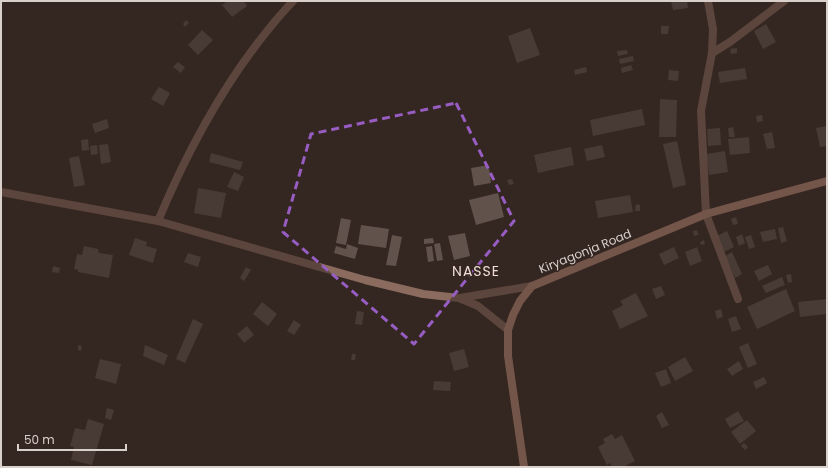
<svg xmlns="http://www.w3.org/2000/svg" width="828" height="468" font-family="Poppins,sans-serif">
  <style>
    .building { fill: #61524c }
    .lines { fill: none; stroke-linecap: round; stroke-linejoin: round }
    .street { stroke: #8a6b5e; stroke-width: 8 }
    .secondary { stroke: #c18f7b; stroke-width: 8 }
    .marked { fill: none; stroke: #975dc3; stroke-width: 3; stroke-dasharray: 8 5; stroke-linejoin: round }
    .labels { text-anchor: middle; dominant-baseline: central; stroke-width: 3; stroke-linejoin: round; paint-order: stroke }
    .street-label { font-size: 12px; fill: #d9d0cc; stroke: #342621 }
    .quarter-label { font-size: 14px; letter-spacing: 1px; fill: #efddd6; stroke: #342621 }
  </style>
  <rect width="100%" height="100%" fill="#342621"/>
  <g class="building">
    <polygon points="228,1 244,1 247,6 232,17 222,5"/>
    <polygon points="671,1 687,1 688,8 673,10"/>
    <polygon points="186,20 189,23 185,27 183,24"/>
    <polygon points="766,24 776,42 763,49 754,31"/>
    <polygon points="661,26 669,26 668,34 661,34"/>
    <polygon points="530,28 540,55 517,63 508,36"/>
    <polygon points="202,30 213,40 198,55 188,45"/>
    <polygon points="737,48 737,53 731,54 730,49"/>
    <polygon points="627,50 628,54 618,56 617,51"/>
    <polygon points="633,56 634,61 620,64 619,59"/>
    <polygon points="178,62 185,67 181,73 173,67"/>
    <polygon points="631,65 633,70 622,73 621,68"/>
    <polygon points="586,67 587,72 575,75 574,70"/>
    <polygon points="745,68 747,79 720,83 718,72"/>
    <polygon points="669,70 679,71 678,81 668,80"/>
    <polygon points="159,87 170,93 163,106 151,99"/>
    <polygon points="660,99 677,100 676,137 659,137"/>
    <polygon points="642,109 645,125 593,136 590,120"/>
    <polygon points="762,115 763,121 757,122 756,116"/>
    <polygon points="107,119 109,128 95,133 92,124"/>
    <polygon points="827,126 827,146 820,147 816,128"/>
    <polygon points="733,127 735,137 729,137 728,128"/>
    <polygon points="720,128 721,145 708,146 707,129"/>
    <polygon points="772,132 775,148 767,149 763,134"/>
    <polygon points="749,137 750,153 730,155 728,139"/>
    <polygon points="88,139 89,150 82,151 81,140"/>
    <polygon points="677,141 686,185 673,188 663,144"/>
    <polygon points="108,144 111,162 101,164 99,145"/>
    <polygon points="97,145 98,154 91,155 90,146"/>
    <polygon points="602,145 605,157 587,161 584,149"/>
    <polygon points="571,147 574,165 538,173 534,155"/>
    <polygon points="725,151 728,172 709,175 706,154"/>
    <polygon points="211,153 243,162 240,170 209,162"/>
    <polygon points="79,156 85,185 74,187 69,158"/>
    <polygon points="489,165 491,183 474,186 471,168"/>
    <polygon points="234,172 244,177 238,191 227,187"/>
    <polygon points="512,179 514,184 509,185 507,180"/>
    <polygon points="198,188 226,193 221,218 194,213"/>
    <polygon points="498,193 504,217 476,225 469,200"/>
    <polygon points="630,195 633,212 598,218 595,201"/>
    <polygon points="636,204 640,205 640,211 635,211"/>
    <polygon points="736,217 738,224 733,225 731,219"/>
    <polygon points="341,218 351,220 346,245 336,243"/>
    <polygon points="361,225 389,229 386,248 358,244"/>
    <polygon points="783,227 787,241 781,243 778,228"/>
    <polygon points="775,229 777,239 763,242 760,232"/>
    <polygon points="697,230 698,235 694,236 693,231"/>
    <polygon points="727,231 734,247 724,252 717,236"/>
    <polygon points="465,233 470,256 454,260 448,236"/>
    <polygon points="742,234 745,243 739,246 736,237"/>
    <polygon points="392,235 402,237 396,266 386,265"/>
    <polygon points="751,235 755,247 749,249 745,237"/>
    <polygon points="135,238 147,242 146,246 157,249 153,263 129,255"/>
    <polygon points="433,238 434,243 424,244 424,239"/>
    <polygon points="704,240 705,244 701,245 700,242"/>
    <polygon points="440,243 443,260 437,261 434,244"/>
    <polygon points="347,244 358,248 355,259 334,253 336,246 346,249"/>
    <polygon points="84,246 98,249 99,253 113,255 109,278 78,272 78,270 74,269 77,254 82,255"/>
    <polygon points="432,246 434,261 428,262 426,247"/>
    <polygon points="674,247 679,258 664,265 659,254"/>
    <polygon points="697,247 702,261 690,266 685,252"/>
    <polygon points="732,252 742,274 735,278 725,256"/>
    <polygon points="188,253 201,257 198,267 184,262"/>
    <polygon points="768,265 772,274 759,281 754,271"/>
    <polygon points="53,266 60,268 59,273 52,272"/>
    <polygon points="246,267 251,270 244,281 240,278"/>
    <polygon points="791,274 792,282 788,283 786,275"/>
    <polygon points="782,277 785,285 766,293 762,286"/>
    <polygon points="661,286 665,295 656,299 652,289"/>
    <polygon points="786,289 795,311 757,329 747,307"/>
    <polygon points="636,293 648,316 620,329 612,311 623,305 620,301"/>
    <polygon points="827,299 827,314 800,317 798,302"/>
    <polygon points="262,302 277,314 268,326 253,314"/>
    <polygon points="721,309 723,317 717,319 715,311"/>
    <polygon points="357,311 364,312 362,325 355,324"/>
    <polygon points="736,316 741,329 732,332 728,319"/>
    <polygon points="193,319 203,324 185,363 176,359"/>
    <polygon points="294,320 301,325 294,335 287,331"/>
    <polygon points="247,326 254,335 244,343 237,334"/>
    <polygon points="748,343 757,364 748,368 739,347"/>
    <polygon points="78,345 82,346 81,351 78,350"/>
    <polygon points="145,345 168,355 164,365 143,356"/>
    <polygon points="464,349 469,367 454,371 449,353"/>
    <polygon points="352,354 356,354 355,360 351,360"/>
    <polygon points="685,357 693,371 675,381 668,367"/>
    <polygon points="100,359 121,364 116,384 95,378"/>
    <polygon points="739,361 743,369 732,376 727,369"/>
    <polygon points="666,369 671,383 661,387 655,373"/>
    <polygon points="764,377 767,383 756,389 753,382"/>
    <polygon points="434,381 451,382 450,391 433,390"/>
    <polygon points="107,408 114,410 111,420 105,418"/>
    <polygon points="738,411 744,421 730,428 725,419"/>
    <polygon points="662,412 669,425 662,428 656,416"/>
    <polygon points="88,419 104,424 92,465 71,460 74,447 70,446 75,428 85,430"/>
    <polygon points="747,420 756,431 740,444 731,432"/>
    <polygon points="612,434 615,439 622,435 635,461 623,467 612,467 610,463 607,465 598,447 605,443 603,439"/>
    <polygon points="744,443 748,447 745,450 741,446"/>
  </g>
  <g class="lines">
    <g class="street">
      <polyline points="708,1 713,29 712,53 701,111 706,214 738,299"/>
      <polyline points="712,53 730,42 784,1"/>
      <polyline points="1,192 158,221 365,280 423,294 459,298 478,306 508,330"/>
      <path d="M158,221C191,142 235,63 293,1"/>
      <polyline points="460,298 532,286"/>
    </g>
    <polyline class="secondary" points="524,467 508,356 508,330 513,315 520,301 532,286 706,214 827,181"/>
  </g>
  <path d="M0 0H828V468H0ZM456,103L514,221L414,344L283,232L311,134Z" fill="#342621" fill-opacity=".55" fill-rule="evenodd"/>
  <path class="marked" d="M456,103L514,221L414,344L283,232L311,134Z"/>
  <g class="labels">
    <g class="street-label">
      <text transform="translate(585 251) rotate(-22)">Kiryagonja Road</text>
    </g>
    <g class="quarter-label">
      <text x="476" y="271">NASSE</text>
    </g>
  </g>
  <rect width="828" height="468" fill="none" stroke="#d9d0cc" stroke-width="4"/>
  <path d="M18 444v6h108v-6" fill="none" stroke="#d9d0cc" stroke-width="2"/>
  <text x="24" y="444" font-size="12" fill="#d9d0cc" stroke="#342621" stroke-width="3" paint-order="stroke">50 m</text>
</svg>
